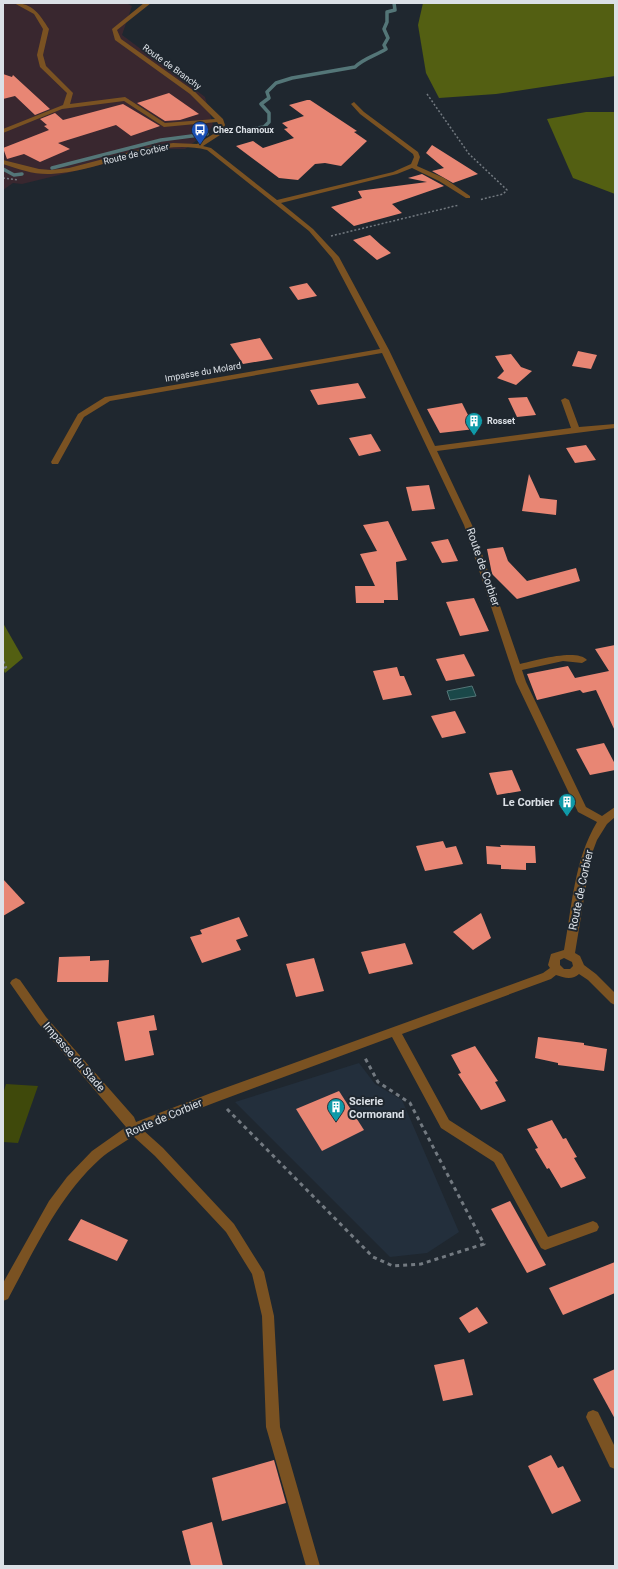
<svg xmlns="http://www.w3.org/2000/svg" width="618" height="1569" font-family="Roboto,sans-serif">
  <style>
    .commercial { fill: #39272f }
    .built { fill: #232f3c }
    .green { fill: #3f490b }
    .forest { fill: #535f12 }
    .water { fill: #1a4849; stroke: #547678 }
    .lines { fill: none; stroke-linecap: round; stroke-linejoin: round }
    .stream { stroke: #547678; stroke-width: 3.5 }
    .building { fill: #e88674 }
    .path-far2 { stroke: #737a81; stroke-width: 1.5; stroke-dasharray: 2 2; stroke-linecap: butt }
    .path-far1 { stroke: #737a81; stroke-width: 2.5; stroke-dasharray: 3 3; stroke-linecap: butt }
    .path { stroke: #737a81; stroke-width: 3; stroke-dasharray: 4 4; stroke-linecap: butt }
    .minor { fill: #7a5222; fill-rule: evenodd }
    .labels { text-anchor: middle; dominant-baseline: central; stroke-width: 4; stroke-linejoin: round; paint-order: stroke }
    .far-street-label { font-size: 9px; fill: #dbe0e6; stroke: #1f272f }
    .far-poi-label { font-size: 9px; font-weight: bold; fill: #dbe0e6; stroke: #1f272f; text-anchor: start }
    .street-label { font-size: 11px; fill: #dbe0e6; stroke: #1f272f }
    .poi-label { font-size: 11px; font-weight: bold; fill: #dbe0e6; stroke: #1f272f; text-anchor: end }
  </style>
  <rect width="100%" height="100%" fill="#1f272f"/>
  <polygon class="commercial" points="3,3 126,3 132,6 122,35 205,97 213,125 209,131 185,149 166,149 22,184 13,183 3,190"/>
  <polygon class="built" points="359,1063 375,1084 402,1100 459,1232 427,1253 390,1257 235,1102"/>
  <polygon class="green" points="6,1084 38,1086 18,1143 3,1142 3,1094"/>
  <g class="forest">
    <polygon points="423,3 615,3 615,76 496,94 439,98 426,73 418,25"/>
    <polygon points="586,112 615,112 615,194 573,178 547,119"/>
    <polygon points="3,623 23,658 5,673 3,669"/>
  </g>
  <polygon class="water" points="472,686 476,696 450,700 447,691"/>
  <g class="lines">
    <g class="stream">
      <path d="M230,132L264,127L269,122V113L261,104L269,98L267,92L276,83L292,78L355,67C364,58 375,56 386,49L384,45L388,38L384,29L387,22V12L395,10L394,3"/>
      <polyline points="52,168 161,140 207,134"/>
      <polyline points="3,169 14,175 22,174"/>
    </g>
  </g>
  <g class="building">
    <polygon points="3,74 12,77 13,75 50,109 35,115 15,96 3,99"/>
    <polygon points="169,93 199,114 180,120 165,121 137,103"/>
    <polygon points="307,100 310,100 357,131 354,132 367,141 341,166 325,163 315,164 298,180 279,178 236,146 253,141 263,148 294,138 284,129 288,128 282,123 304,116 289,105"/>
    <polygon points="123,104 160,126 131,136 116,125 58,143 70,149 40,162 24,154 7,159 3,148 49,130 44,126 47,125 40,119 55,113 63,120"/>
    <polygon points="432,145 478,174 453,183 432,171 444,168 426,153"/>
    <polygon points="422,174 444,186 392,204 402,213 354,226 331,207 362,198 358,191 427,182 408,178"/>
    <polygon points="370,235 381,245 391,253 377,260 353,240"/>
    <polygon points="307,283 317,296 298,300 289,287"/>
    <polygon points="260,338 273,359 243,364 230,344"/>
    <polygon points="578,351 597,355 591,369 572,366"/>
    <polygon points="511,354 521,367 532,371 516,385 497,378 504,371 495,356"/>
    <polygon points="358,383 366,398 318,405 310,390"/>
    <polygon points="527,397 536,415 517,417 508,398"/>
    <polygon points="462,403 475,429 440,433 427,409"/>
    <polygon points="371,434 381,451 359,456 349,438"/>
    <polygon points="586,445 596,460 575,463 566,448"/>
    <polygon points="529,474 540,498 557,500 556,515 522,511"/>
    <polygon points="429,485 435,509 412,511 406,487"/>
    <polygon points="388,521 407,560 396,562 398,600 384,600 384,603 356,603 355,586 375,586 360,554 377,551 363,525"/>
    <polygon points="448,539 458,561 442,563 431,542"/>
    <polygon points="503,547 508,561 527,581 576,568 580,581 517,599 492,574 487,549"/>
    <polygon points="474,598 489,631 460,636 446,602"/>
    <polygon points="615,645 615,731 596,690 583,693 580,690 537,700 527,674 568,666 575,678 609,671 595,649"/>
    <polygon points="464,654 475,676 446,681 436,659"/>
    <polygon points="397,667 400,676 404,676 412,695 383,700 373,671"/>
    <polygon points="455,711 466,733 442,738 431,716"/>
    <polygon points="604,743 615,764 615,770 590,775 576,749"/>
    <polygon points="512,770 521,791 497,795 489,773"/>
    <polygon points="443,841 446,848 456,846 463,864 425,871 416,846"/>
    <polygon points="500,845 535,846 536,863 526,863 526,870 501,869 501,865 487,864 486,846 501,847"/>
    <polygon points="3,879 25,903 3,916"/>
    <polygon points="481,913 491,938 473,950 453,932"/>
    <polygon points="239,917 248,936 236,940 241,950 202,963 190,937 202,934 200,930"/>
    <polygon points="405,943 413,964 369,974 361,952"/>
    <polygon points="90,956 90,961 109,960 108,982 57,982 59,957"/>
    <polygon points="314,958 324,991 296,997 286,964"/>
    <polygon points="154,1015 157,1030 149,1031 154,1055 125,1061 117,1022"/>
    <polygon points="538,1037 584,1043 584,1045 607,1049 604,1071 558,1065 558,1063 535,1058"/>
    <polygon points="475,1046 498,1081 495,1082 506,1101 481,1110 458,1074 461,1073 451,1055"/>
    <polygon points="339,1091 364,1130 322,1151 296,1109"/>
    <polygon points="552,1120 563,1139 566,1138 571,1147 577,1157 574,1158 586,1178 561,1188 549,1168 547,1169 535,1149 538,1148 527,1129"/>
    <polygon points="510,1201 546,1265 527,1273 491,1209"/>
    <polygon points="81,1219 128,1240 117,1261 68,1240"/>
    <polygon points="615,1262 615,1293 563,1315 549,1288"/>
    <polygon points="477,1307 488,1323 469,1333 459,1318"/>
    <polygon points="464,1359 473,1395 443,1401 434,1365"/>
    <polygon points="615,1369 615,1419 593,1379"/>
    <polygon points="551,1455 558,1468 563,1466 581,1501 552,1514 528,1466"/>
    <polygon points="274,1460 286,1503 222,1521 212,1478"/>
    <polygon points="212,1522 223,1566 191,1566 182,1531"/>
  </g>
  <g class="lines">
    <g class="path-far2">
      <polyline points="427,94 469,154 507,190 503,194 479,200"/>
      <polyline points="3,178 18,180"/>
      <polyline points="331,236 459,205"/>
    </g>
    <polyline class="path-far1" points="3,661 6,667 3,669"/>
    <polyline class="path" points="227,1109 373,1257 393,1266 421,1264 484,1244 410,1103 378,1082 364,1056"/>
    <g class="minor">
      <path d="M14,3C33,3 40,15 49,29L43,55L46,66L73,93L70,104L125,97L165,123L215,119L190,94L115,40L112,29L144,3H151L117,30L121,39L194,91L223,119L225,125L220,135L203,146L211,148L277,200L393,172L411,164L414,157L413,154L360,114L351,104L354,102L364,112L418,152L420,157L417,166L444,178L470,196V198H466L439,181L412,168L397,174L281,203L313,229L339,257L389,350L435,446L571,428L561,400L565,398L569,400L579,427L615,424V428L437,451L472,525L520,664C533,661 577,648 587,660L582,663L563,661L522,670L526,682L586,807L602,816L615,807V817L607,824L597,840L591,856L575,953L580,956L584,965L596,974L615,993V1005L611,1003L588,980L579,974C573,980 564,978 556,975L551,979L402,1034L449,1120L502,1154L548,1237L593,1221L597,1223L599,1227L597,1231L545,1250L541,1248L494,1162L441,1128L392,1037L219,1101L143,1130L163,1148L234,1224L264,1272L274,1316L280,1427L320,1566H306L266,1427L262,1316L252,1274L226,1232L155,1156L133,1136C122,1144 110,1150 100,1159C58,1197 34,1251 8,1299L3,1301V1283L49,1201L67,1177L92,1151L126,1127L38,1023L10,983L12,980L16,978L20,980L46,1017L134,1117L136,1122L211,1093L543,973L550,968L548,965L551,954L564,950C572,907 574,860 597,822L578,812L516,682L464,525L382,353L110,401L84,417L58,464H52L51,462L78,414L105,397L380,349L332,258L309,231L207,150C153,137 104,172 51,174C35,175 18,169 3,164V160L39,169L51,170L69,168L153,146L173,143L197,144L215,133L219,125L217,122L164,127L124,101L62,109L3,133V129L63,105L67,93L40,67L37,55L43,29L34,14ZM564,958L572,962L573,966L570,969H564L560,965V960Z"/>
      <polygon points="593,1410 598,1412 615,1447 615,1469 610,1467 586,1417 588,1412"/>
    </g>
  </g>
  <defs>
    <symbol id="bus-pin" viewBox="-11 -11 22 30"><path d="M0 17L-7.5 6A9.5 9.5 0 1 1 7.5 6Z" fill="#1a4fb4" stroke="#1f272f"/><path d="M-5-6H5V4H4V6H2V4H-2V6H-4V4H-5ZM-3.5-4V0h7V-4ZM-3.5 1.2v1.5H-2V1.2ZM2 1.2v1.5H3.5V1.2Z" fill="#fff"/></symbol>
    <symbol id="building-pin" viewBox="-11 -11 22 30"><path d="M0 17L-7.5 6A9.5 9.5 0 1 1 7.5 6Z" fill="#0f9aa8" stroke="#1f272f"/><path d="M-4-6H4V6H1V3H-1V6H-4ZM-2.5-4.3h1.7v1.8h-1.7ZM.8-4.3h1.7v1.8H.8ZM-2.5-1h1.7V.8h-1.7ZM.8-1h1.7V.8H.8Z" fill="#fff"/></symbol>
  </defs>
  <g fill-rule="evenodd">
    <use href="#bus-pin" x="190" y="120" width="20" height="27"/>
    <use href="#building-pin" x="464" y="411" width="20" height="27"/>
    <use href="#building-pin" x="557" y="792" width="20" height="27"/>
    <use href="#building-pin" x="326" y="1097" width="20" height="27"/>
  </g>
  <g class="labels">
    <g class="far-street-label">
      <text transform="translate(172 67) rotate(36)">Route de Branchy</text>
      <text transform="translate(136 154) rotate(-13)">Route de Corbier</text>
      <text transform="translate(203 372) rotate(-10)">Impasse du Molard</text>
    </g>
    <g class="far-poi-label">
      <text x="213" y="130">Chez Chamoux</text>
      <text x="487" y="421">Rosset</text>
    </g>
    <g class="street-label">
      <text transform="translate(483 567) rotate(71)">Route de Corbier</text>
      <text transform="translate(581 890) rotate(-78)">Route de Corbier</text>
      <text transform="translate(74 1057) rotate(49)">Impasse du Stade</text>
      <text transform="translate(164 1118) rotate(-23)">Route de Corbier</text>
    </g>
    <g class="poi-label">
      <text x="554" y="802">Le Corbier</text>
      <text x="349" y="1101" text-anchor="start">Scierie<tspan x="349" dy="13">Cormorand</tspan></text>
    </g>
  </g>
  <rect width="618" height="1569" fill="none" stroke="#dbe0e6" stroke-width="8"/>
</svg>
